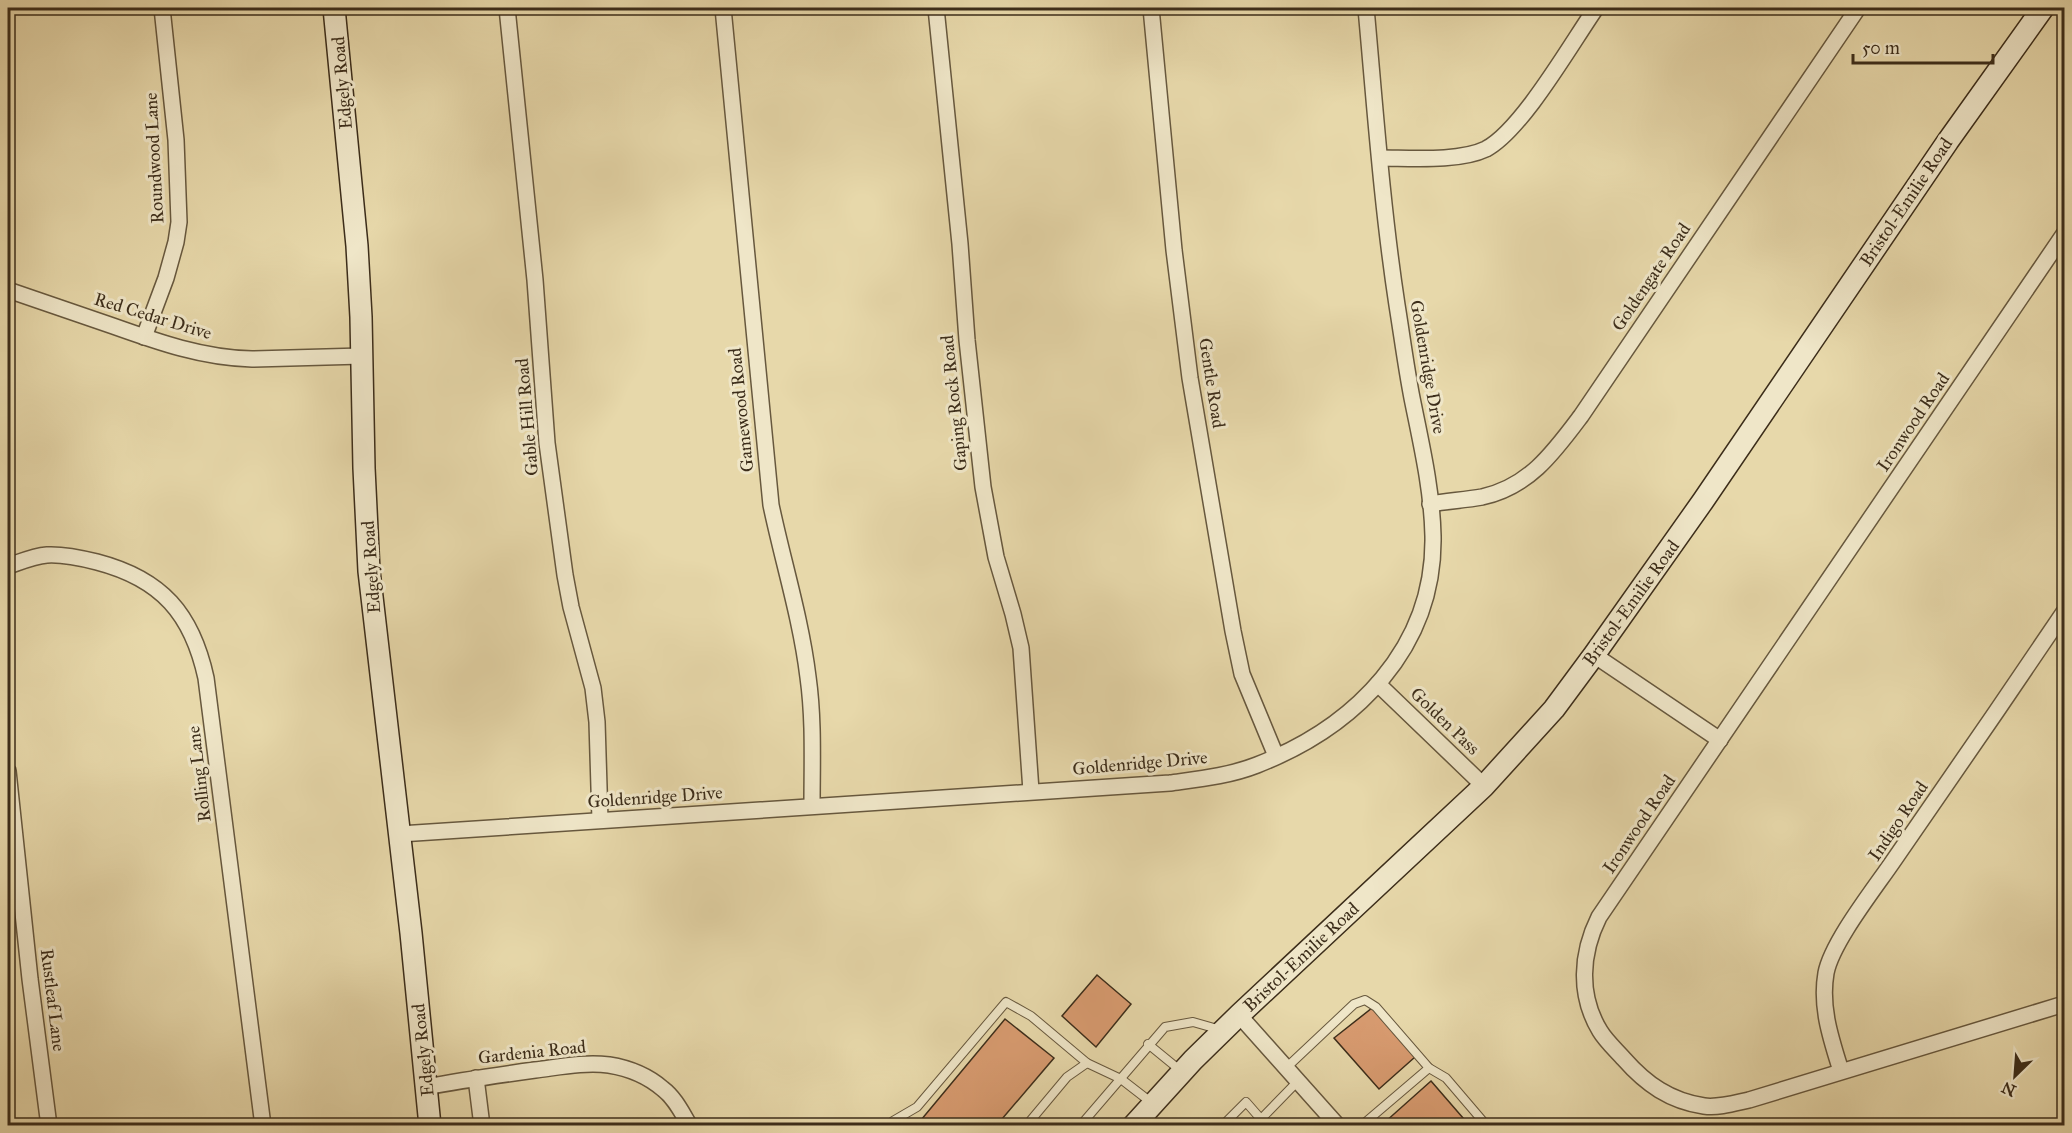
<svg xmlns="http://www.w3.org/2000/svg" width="2072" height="1133" font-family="'IM FELL Great Primer',serif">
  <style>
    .building { fill: #d89b70; stroke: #3c2d1a; stroke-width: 1.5 }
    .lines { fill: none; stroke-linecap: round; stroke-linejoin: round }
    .lane-casing { stroke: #67583e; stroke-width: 10 }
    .street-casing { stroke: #67583e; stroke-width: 18 }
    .secondary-casing { stroke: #3c2d1a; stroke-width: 24 }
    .lane { stroke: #efe6c8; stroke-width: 8 }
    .street { stroke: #efe6c8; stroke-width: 15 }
    .secondary { stroke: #efe6c8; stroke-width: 21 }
    .labels { text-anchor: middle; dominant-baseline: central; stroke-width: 6; stroke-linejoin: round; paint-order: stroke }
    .street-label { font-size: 18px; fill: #3c2d1a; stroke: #efe6c8 }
  </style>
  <rect width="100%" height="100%" fill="#e7d8aa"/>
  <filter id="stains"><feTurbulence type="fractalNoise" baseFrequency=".00333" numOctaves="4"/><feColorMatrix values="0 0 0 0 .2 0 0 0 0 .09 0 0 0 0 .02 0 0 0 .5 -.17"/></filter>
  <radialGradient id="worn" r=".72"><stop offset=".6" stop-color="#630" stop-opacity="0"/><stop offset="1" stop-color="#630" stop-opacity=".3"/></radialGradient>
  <g class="building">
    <polygon points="1097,975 1131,1004 1096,1047 1062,1016"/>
    <polygon points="1372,1008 1415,1057 1379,1089 1334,1038"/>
    <polygon points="1005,1019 1054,1058 996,1126 916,1126"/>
    <polygon points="1431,1081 1470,1126 1388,1126 1385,1122"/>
  </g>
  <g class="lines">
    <defs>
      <g id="lane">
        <polyline points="1148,1044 1181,1071"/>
        <polyline points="1286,1068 1354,1004 1365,1000 1376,1007 1429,1068 1446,1078 1487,1126"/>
        <polyline points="1261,1119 1298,1081"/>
        <polyline points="890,1126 893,1121 917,1107 1006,1002 1031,1016 1087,1063"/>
        <polyline points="1026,1126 1067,1077 1087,1063 1121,1079 1152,1103"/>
        <polyline points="1080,1126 1165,1027 1193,1022 1221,1030"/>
        <polyline points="1222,1126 1246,1102 1267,1126"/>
        <polyline points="1361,1126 1429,1068"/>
      </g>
      <g id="street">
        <polyline points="507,8 535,280 547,443 565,575 571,607 593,688 597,722 600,820"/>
        <path d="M723,8L771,505C783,562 801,619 808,677C814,720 812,763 812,806"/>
        <polyline points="936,8 960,244 967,340 983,487 996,557 1013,614 1021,648 1031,791"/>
        <polyline points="1151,8 1174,250 1190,378 1233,631 1242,674 1276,756"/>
        <path d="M1380,158C1410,158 1459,162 1486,149C1522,130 1571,44 1596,8"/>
        <path d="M2064,234L1599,917C1581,953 1578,995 1600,1031C1606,1041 1616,1050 1624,1059C1646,1084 1670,1101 1704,1106C1719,1108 1735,1103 1749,1100L2064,1004"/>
        <path d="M8,290C43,302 78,314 113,326C158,342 203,358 252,359L362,356"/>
        <polyline points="144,337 166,278 176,242 179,222 176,140 162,8"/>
        <path d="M1430,504C1447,501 1465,500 1482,497C1529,487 1554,452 1581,416L1858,8"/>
        <path d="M8,566C20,562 34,556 47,555C64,554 81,558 97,562C162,579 192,614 206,678L263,1126"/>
        <polyline points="1594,655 1720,740"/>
        <polyline points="1378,684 1484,786"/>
        <polyline points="8,771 30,979 49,1126"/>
        <path d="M400,834L1170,783C1199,779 1229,776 1257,765C1355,727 1435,648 1433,536C1432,489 1421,443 1412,398C1406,367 1402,336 1397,305C1382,207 1375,107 1366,8"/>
        <polyline points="1239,1015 1338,1126"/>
        <path d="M1841,1071C1831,1039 1820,1007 1826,973C1832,942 1875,888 1894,860C1951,778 2008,695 2064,612"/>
        <polyline points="476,1078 482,1126"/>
        <path d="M426,1087C463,1080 499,1075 535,1070C560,1067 584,1062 609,1065C628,1068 648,1076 663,1089C675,1098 682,1113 690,1126"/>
      </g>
      <g id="secondary">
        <polyline points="334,8 357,246 361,317 364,468 369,571 411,933 430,1126"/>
        <polyline points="1133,1126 1193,1060 1239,1015 1484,786 1554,709 1594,655 1703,501 1948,141 2043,8"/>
      </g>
    </defs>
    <use href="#lane" class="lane-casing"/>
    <use href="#street" class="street-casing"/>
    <use href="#secondary" class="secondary-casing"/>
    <use href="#lane" class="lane"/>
    <use href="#street" class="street"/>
    <use href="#secondary" class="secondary"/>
  </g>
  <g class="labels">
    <g class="street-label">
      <text transform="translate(342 83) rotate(-95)">Edgely Road</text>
      <text transform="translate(154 158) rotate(-93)">Roundwood Lane</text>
      <text transform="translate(1906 202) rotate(-56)">Bristol-Emilie Road</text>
      <text transform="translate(1651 277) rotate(-56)">Goldengate Road</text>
      <text transform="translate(153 316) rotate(17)">Red Cedar Drive</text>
      <text transform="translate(1428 367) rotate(80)">Goldenridge Drive</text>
      <text transform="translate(1212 383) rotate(81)">Gentle Road</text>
      <text transform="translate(954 403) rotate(-96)">Gaping Rock Road</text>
      <text transform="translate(741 410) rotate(-96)">Gamewood Road</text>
      <text transform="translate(527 417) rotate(-95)">Gable Hill Road</text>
      <text transform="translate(1913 422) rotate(-56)">Ironwood Road</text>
      <text transform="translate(371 567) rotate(-94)">Edgely Road</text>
      <text transform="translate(1631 603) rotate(-54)">Bristol-Emilie Road</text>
      <text transform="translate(1445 721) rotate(44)">Golden Pass</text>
      <text transform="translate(1140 763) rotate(-5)">Goldenridge Drive</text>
      <text transform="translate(199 774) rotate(-97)">Rolling Lane</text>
      <text transform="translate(655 797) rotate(-4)">Goldenridge Drive</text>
      <text transform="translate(1898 821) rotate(-56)">Indigo Road</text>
      <text transform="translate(1639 824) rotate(-56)">Ironwood Road</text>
      <text transform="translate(1301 957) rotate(-43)">Bristol-Emilie Road</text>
      <text transform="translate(53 1000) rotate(83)">Rustleaf Lane</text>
      <text transform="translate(423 1050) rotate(-96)">Edgely Road</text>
      <text transform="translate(532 1052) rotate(-6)">Gardenia Road</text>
    </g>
  </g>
  <rect width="2072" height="1133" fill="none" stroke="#e7d8aa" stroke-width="30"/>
  <rect x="9" y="9" width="2054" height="1115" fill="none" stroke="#3c2d1a" stroke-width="3"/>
  <rect x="15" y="15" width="2042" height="1103" fill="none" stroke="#3c2d1a" stroke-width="1.5"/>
  <g transform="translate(2015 1076) rotate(205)" stroke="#efe6c8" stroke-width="4.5" paint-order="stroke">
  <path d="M0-4.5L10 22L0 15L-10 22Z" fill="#3c2d1a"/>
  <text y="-9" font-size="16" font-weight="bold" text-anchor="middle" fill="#3c2d1a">N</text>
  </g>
  <path d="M1853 54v9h140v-9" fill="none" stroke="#3c2d1a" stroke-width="3"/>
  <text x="1862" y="54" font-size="18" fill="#3c2d1a" stroke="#efe6c8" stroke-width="4.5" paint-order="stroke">50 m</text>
  <rect width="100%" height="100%" filter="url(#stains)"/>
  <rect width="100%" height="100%" fill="url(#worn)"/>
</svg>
